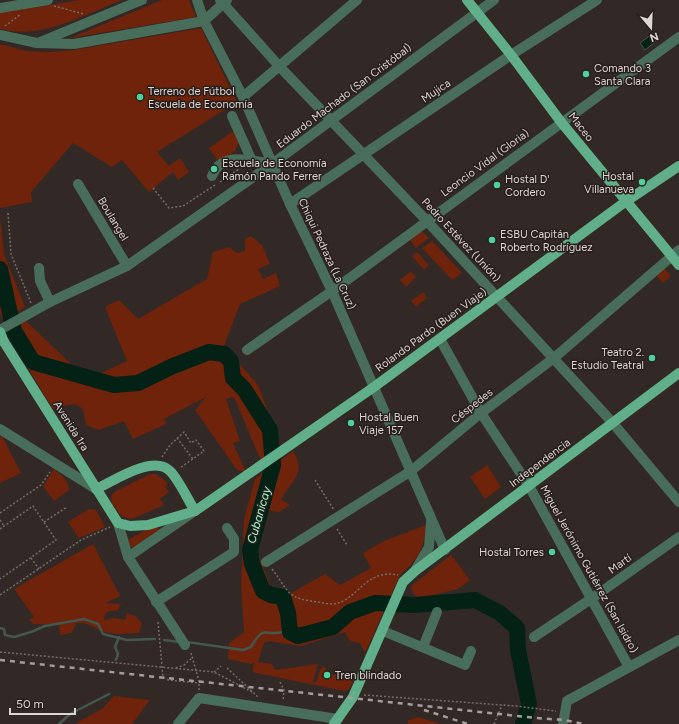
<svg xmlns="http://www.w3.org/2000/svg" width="679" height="724" font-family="Figtree,sans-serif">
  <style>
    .green { fill: #6e230a }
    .water { fill: #032114; stroke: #44574e }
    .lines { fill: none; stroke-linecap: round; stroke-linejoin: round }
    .stream { stroke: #44574e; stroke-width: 2.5 }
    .river { stroke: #032114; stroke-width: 16 }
    .path { stroke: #746c6a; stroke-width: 1.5; stroke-dasharray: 2 2; stroke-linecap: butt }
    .minor { stroke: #496d5b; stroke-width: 10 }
    .major { stroke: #61af8a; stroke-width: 10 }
    .rail { stroke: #a59d9b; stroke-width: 2.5; stroke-dasharray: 5 5; stroke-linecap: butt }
    .poi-dot { fill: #4cd39b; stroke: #281f1c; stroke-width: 1.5 }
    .labels { text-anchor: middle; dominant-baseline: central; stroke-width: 3; stroke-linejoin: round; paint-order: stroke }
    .poi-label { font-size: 11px; fill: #ddd6d4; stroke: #281f1c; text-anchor: start }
    .street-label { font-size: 11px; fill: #ddd6d4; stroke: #281f1c }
    .water-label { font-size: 12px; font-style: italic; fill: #9afccd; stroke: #281f1c }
  </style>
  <rect width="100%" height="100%" fill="#322926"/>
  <g class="green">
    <path d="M80,0H122C83,15 42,40 0,29V13Z"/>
    <polygon points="162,0 189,0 196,17 70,38"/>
    <polygon points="201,28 237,102 157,152 169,166 180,158 189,172 178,180 173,172 149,192 122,160 112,167 73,143 31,192 32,202 0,208 0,44 27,51 50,52 74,50"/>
    <polygon points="235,130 240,140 235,151 219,162 209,148"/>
    <polygon points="0,216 4,254 25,307 4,321 0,314"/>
    <polygon points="422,231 429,238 416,248 410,240"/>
    <polygon points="251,236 262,245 270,264 258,269 263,279 276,273 280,286 240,304 224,346 258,385 280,443 272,453 261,461 234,397 226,399 240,441 233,443 246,472 237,470 195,410 206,397 164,419 166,424 133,439 124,421 99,430 86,425 83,409 75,404 52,408 7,333 26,321 71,364 95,376 127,361 105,307 119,300 138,319 207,279 213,252 229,247 237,253 245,251 245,239"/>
    <polygon points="432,241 462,273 452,280 422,248"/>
    <polygon points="417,252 429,265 424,270 412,256"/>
    <polygon points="664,268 671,276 663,283 656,275"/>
    <polygon points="411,271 416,277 406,287 400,280"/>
    <polygon points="423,292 427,298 416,307 411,301"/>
    <polygon points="2,436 21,473 0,483 0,437"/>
    <path d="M293,451C307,472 292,481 281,499L290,505L279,512L265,510L256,550L273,592L286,596L325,574L340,585L371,568L363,553L384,541L426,525C424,550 418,559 400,575L365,653L360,643L350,641L345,632L301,646L268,641L264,643L258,662L272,664L275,670L318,664L313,682H316L321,668L326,667V671L334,675L339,672L347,677L351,675L354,679L349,689L344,691L252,672L254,663L251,664L228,659L229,643L244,632L241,586L244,519L255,479Z"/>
    <polygon points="487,465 501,487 485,499 470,477"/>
    <path d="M54,469C61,475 69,480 69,490L54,501L43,486Z"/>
    <polygon points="150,474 156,474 168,483 165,486 169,492 160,499 164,505 132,519 121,516 111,502 112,495 116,491"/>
    <polygon points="89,509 96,510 105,527 79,538 68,522"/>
    <polygon points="153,526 160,529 134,547 131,547 128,540"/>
    <path d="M93,544L120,596L106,603L121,604L117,611H109L105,614L104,620L114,618L125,620L127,613L135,616L142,623L139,633C130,633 119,635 110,633C95,630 91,622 76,623L72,633L60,635L59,625L34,624L29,620L34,617L14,589Z"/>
    <path d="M451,555L470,580L458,589L420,598C414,596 412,593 411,586Z"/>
    <polygon points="114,696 150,700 132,724 75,724 103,708"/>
    <polygon points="418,717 441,724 408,724 408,720"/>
  </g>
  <polygon class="water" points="655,32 660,38 645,50 640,43"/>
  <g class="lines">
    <g class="stream">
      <polyline points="0,628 4,629 5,635 14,637 31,632 45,626 84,619 98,624 103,634 127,640 155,639"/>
      <polyline points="164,640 180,642"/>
      <path d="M187,642L243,650L251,647C265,623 264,637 283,632"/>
      <polyline points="116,660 118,654 115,647 119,637"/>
      <polyline points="59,724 70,714 109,694"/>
    </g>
    <polyline class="river" points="0,269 14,331 33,362 114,385 138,383 173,366 209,352 224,354 231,361 233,378 244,389 270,430 273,465 250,550 252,564 263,591 271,595 283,597 288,613 290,632 298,636 333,627 350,612 375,603 414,605 475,600 500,613 517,628 518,650 529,704 523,724"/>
    <g class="path">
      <polyline points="54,6 84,14"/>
      <polyline points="5,26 21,14"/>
      <polyline points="220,182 240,168"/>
      <polyline points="153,188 169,208 183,206 215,185"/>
      <polyline points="8,213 11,254 31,303"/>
      <polyline points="177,438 193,459"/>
      <polyline points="162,457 170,445 184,432 191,443 196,440 204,451 180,468"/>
      <polyline points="315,480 334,510"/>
      <polyline points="0,513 41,485 50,472"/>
      <polyline points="0,520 4,526"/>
      <polyline points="44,522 67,507"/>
      <polyline points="0,529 33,506 56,540 0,579"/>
      <polyline points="337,529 347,545"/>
      <polyline points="31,558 39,569"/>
      <path d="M272,569C290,593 286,598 318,602C323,603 329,604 333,604C357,602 365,568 398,575"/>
      <polyline points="0,595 81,540 110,527"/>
      <polyline points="158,622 163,677 168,680 199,683"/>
      <polyline points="0,652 214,672 254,693"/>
      <polyline points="191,653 199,681 199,690"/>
      <polyline points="176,668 184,665 193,657"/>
      <polyline points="227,668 258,697"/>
      <polyline points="214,672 221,666"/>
      <polyline points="280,682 284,690 283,701"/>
      <polyline points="364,695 516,706 556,711"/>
      <polyline points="494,724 502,705"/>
    </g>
    <g class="minor">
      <polyline points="197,0 204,21 243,97 290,204 332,291 445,550"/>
      <polyline points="220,0 279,66 427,221 612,422 679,502"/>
      <polyline points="0,8 48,0"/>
      <polyline points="0,35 37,43 74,44 204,21 227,0"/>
      <polyline points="40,42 142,0"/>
      <polyline points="243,97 357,0"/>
      <polyline points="232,116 252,161"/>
      <path d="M212,176C222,150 252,161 272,164"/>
      <polyline points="78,184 127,266"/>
      <polyline points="290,204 511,55 597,0"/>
      <polyline points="39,268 40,281 50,302"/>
      <polyline points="0,330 50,302 127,266 272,164 494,0"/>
      <polyline points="440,339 481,413 529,486 629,667"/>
      <polyline points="247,350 332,291 679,37"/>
      <polyline points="0,429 96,489"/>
      <polyline points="118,523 128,557 185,645"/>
      <polyline points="128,557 192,513"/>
      <polyline points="266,562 411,471 481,413 554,358 679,250"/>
      <polyline points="416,569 429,547 431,522"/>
      <polyline points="156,602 234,552 234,539 227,528"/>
      <polyline points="383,631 465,665 471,651"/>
      <polyline points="534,637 591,599 679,537"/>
      <polyline points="423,647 437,612"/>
      <polyline points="178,724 199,698 338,719"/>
      <polyline points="563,724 567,701 679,640"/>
    </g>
    <g class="major">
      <polyline points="467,0 511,55 561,122 679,265"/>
      <polyline points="0,332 4,342 0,339"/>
      <polyline points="4,342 118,523 130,526 148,525 195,511 374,387 625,202 679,166"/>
      <path d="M96,489C114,481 153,454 170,471C179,480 188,500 195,511"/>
      <polyline points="334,724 353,697 403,582 415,571 679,373"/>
    </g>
    <g class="rail">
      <polyline points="0,660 536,718 564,720 584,724"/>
      <polyline points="424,710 468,724"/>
    </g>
  </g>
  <g class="poi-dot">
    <circle cx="586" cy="74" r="4"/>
    <circle cx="140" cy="97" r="4"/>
    <circle cx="214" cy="169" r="4"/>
    <circle cx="642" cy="182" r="4"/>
    <circle cx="497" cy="185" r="4"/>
    <circle cx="492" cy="240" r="4"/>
    <circle cx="652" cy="358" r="4"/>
    <circle cx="351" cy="423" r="4"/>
    <circle cx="552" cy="552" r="4"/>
    <circle cx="327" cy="675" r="4"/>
  </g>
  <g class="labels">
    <g class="poi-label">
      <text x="594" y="68">Comando 3<tspan x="594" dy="13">Santa Clara</tspan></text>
      <text x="148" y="91">Terreno de Fútbol<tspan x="148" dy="13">Escuela de Economía</tspan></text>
      <text x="222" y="163">Escuela de Economía<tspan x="222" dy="13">Ramón Pando Ferrer</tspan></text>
      <text x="634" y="176" text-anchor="end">Hostal<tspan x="634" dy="13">Villanueva</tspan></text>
      <text x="505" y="179">Hostal D'<tspan x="505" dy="13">Cordero</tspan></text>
      <text x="500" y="234">ESBU Capitán<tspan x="500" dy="13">Roberto Rodríguez</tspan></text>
      <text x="644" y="352" text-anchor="end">Teatro 2.<tspan x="644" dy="13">Estudio Teatral</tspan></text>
      <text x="359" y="417">Hostal Buen<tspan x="359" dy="13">Viaje 157</tspan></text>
      <text x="544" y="552" text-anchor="end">Hostal Torres</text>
      <text x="335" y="675">Tren blindado</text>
    </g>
    <g class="street-label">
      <text transform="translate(436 91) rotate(-34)">Mujica</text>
      <text transform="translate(344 96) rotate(-37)">Eduardo Machado (San Cristóbal)</text>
      <text transform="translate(581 127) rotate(52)">Maceo</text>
      <text transform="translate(485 163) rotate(-36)">Leoncio Vidal (Gloria)</text>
      <text transform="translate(113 219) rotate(59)">Boulangel</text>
      <text transform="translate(461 240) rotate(47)">Pedro Estévez (Unión)</text>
      <text transform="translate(327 254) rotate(65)">Chiqui Pedraza (La Cruz)</text>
      <text transform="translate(431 330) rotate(-36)">Rolando Pardo (Buen Viaje)</text>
      <text transform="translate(472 406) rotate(-38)">Céspedes</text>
      <text transform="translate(71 426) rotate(58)">Avenida 1ra</text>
      <text transform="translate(540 463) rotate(-37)">Independencia</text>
      <text transform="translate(620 564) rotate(-36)">Martí</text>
      <text transform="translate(589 569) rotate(61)">Miguel Jerónimo Gutiérrez (San Isidro)</text>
    </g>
    <g class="water-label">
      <text transform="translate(259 515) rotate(-74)">Cubanicay</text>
    </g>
  </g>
  <g transform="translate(651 28) rotate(161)" stroke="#281f1c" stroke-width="3" paint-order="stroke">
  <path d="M0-3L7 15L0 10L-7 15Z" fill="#ddd6d4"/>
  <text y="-6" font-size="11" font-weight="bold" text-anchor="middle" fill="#ddd6d4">N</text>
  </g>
  <path d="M10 708v6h65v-6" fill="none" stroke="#ddd6d4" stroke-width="2"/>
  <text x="16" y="708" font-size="12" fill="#ddd6d4" stroke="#281f1c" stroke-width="3" paint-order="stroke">50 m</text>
</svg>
